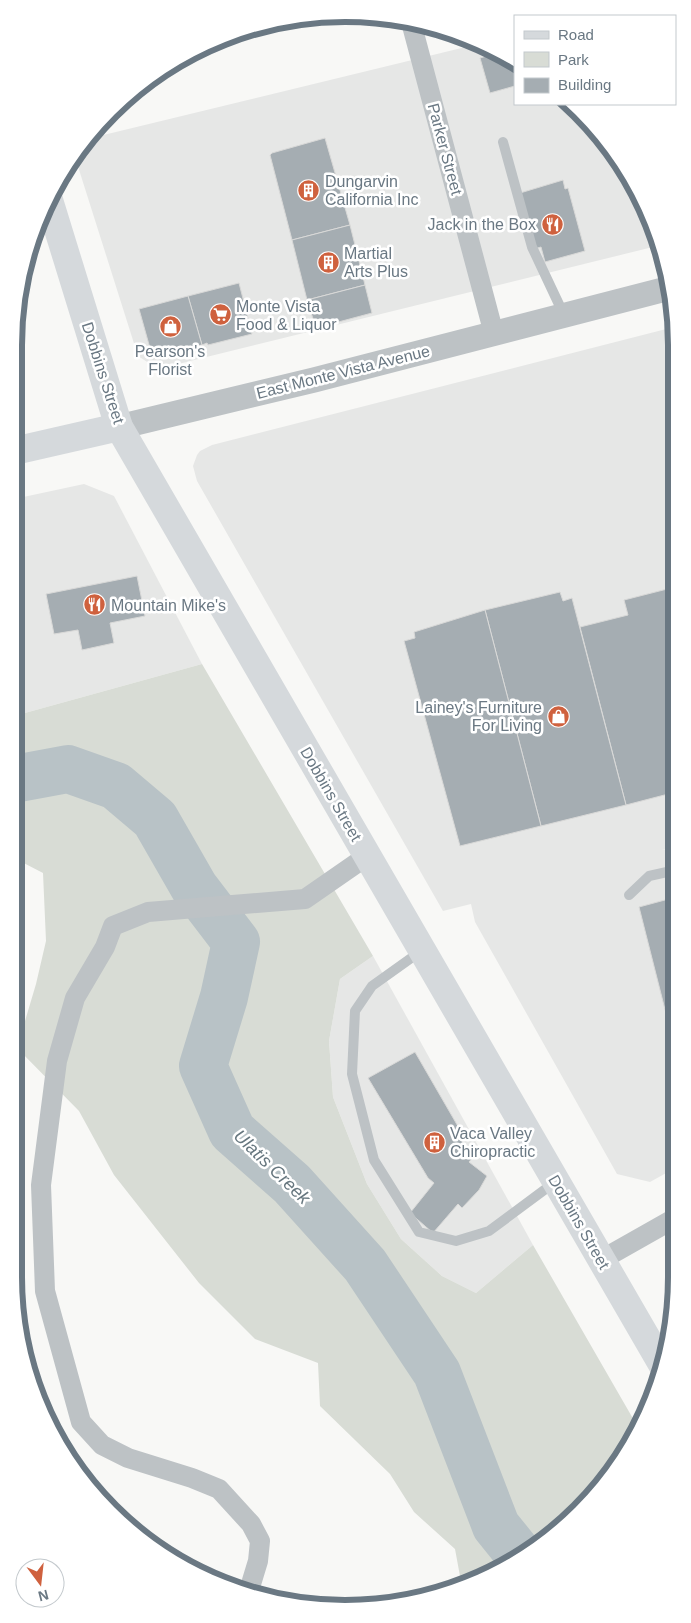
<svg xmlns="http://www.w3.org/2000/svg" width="691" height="1623" font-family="Arial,sans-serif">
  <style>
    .built { fill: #e6e7e6 }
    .green { fill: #d8dcd5 }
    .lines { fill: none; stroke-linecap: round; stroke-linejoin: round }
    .river { stroke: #b8c2c6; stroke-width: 48 }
    .building { fill: #a5adb2; stroke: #d9d9d8 }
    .service { stroke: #bdc2c5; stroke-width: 10 }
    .minor { stroke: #bdc2c5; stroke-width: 20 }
    .tertiary { stroke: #bdc2c5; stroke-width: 25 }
    .secondary { stroke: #d5d9dc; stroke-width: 28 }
    .labels { text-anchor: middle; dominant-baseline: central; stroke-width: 5; stroke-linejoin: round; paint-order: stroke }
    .street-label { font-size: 16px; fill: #6a7883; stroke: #fff }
    .poi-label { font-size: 16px; fill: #6a7883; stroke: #fff; text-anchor: start }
    .water-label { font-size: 18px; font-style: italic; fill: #67777f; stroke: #fff }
    .rim { fill: none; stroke: #6a7883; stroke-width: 6 }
  </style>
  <rect width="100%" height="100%" fill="#f8f8f6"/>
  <g class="built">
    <polygon points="478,44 515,62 515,104 569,104 595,127 643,199 657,246 158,369 138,356 75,157 87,139"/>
    <polygon points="674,327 676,845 662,850 676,847 677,1167 650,1182 617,1174 475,922 471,904 443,911 197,481 193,466 197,455 200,451 212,445"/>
    <polygon points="84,484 114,496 202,664 14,716 14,499"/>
    <polygon points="373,956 533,1245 476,1293 442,1276 401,1239 367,1184 333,1097 329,1041 340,979"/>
  </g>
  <polygon class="green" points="202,664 373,956 340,979 329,1041 333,1097 367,1184 401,1239 442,1276 476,1293 533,1245 639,1429 633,1443 595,1496 511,1565 462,1587 455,1549 414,1512 390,1474 320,1406 318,1363 255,1339 199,1283 114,1175 79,1111 17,1048 36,984 46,941 43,873 14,858 14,716"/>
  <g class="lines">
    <polyline class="river" points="14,779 68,769 116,786 155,819 194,887 236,942 224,997 203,1066 232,1131 292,1184 365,1265 437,1373 496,1526 521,1557"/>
  </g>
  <g class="building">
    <polygon points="324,14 351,15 313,25 311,17"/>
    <polygon points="497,53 515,62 515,86 490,93 480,58"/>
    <polygon points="325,138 350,225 292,240 270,155 272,153"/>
    <polygon points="563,180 565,189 568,188 585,251 545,262 541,247 534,249 520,193"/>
    <polygon points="350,225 365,285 307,300 292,240"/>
    <polygon points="239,283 252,334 208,345 207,343 202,345 188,296"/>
    <polygon points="365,285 372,313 316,328 307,300"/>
    <polygon points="188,296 202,345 196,346 196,348 153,359 139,309"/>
    <polygon points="137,576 145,616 110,623 114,643 82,650 78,630 54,634 46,594"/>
    <polygon points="675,587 676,792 626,805 580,627 628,615 624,600"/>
    <polygon points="560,592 563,601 572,598 626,805 541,826 485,610"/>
    <polygon points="485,610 541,826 460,846 404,641 415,638 414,632"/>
    <polygon points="676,897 677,1057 639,907"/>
    <polygon points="415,1052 463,1135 460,1137 465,1147 475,1155 469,1162 487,1176 479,1190 462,1208 458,1204 433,1233 410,1213 434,1183 428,1178 368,1078"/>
  </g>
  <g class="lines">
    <g class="service">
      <polyline points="503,142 532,247 564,315"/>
      <polyline points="629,895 649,876 676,870"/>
      <polyline points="421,951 372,986 355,1011 352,1074 374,1160 419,1232 456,1241 489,1231 555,1182"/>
    </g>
    <g class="minor">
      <polyline points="411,22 494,334"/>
      <polyline points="601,1260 677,1217"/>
      <polyline points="247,1590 251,1584 258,1561 260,1541 251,1524 219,1489 192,1478 128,1458 102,1445 81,1422 45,1291 41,1185 57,1061 75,998 105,947 113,926 148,912 305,899 367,856"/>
    </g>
    <polyline class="tertiary" points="119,427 314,380 670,288"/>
    <g class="secondary">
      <polyline points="49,200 119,427 663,1366"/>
      <polyline points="14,451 119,427"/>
    </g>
  </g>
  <defs>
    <symbol id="building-disc" viewBox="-11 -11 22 22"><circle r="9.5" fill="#cf613e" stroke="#fff"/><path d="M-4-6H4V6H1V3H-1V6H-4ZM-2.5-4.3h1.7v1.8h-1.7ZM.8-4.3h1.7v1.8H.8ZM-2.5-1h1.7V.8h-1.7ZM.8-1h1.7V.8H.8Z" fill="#fff"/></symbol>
    <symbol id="restaurant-disc" viewBox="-11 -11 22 22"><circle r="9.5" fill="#cf613e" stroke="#fff"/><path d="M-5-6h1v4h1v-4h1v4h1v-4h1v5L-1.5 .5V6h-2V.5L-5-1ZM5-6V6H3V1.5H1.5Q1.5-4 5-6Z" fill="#fff"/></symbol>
    <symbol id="supermarket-disc" viewBox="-11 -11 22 22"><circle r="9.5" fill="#cf613e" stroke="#fff"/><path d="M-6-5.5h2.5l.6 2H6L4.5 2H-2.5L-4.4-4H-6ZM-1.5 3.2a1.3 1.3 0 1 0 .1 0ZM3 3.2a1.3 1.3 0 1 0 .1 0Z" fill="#fff"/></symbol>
    <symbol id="shop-disc" viewBox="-11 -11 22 22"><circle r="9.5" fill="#cf613e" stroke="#fff"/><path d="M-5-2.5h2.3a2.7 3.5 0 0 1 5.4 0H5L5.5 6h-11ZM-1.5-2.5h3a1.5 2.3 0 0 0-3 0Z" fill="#fff"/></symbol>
  </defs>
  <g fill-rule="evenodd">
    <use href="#building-disc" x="296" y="178" width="25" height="25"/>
    <use href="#restaurant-disc" x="540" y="212" width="25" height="25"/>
    <use href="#building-disc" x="316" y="250" width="25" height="25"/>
    <use href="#supermarket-disc" x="208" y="302" width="25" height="25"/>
    <use href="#shop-disc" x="158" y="314" width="25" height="25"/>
    <use href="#restaurant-disc" x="82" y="592" width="25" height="25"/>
    <use href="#shop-disc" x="546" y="704" width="25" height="25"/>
    <use href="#building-disc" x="422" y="1130" width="25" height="25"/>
  </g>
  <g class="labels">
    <g class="street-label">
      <text transform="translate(445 149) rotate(75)">Parker Street</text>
      <text transform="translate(343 372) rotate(-14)">East Monte Vista Avenue</text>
      <text transform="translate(103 373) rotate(72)">Dobbins Street</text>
      <text transform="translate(331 794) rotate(60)">Dobbins Street</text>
      <text transform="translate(579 1222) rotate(60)">Dobbins Street</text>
    </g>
    <g class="poi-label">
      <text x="325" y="181">Dungarvin<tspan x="325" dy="18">California Inc</tspan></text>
      <text x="536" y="224" text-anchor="end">Jack in the Box</text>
      <text x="344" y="253">Martial<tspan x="344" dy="18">Arts Plus</tspan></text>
      <text x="236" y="306">Monte Vista<tspan x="236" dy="18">Food &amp; Liquor</tspan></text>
      <text x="170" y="351" text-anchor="middle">Pearson's<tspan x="170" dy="18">Florist</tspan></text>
      <text x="111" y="605">Mountain Mike's</text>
      <text x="542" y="707" text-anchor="end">Lainey's Furniture<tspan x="542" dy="18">For Living</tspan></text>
      <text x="450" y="1133">Vaca Valley<tspan x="450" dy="18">Chiropractic</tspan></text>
    </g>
    <g class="water-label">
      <text transform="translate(272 1167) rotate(44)">Ulatis Creek</text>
    </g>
  </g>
  <path d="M0 0H691V1623H0ZM345 22H345A323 323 0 0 1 668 345V1277A323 323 0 0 1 345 1600H345A323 323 0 0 1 22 1277V345A323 323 0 0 1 345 22Z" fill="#fff" fill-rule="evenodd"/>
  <path class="rim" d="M345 22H345A323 323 0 0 1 668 345V1277A323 323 0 0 1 345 1600H345A323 323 0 0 1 22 1277V345A323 323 0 0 1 345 22Z"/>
  <rect x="514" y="15" width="162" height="90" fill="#ffffff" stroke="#c3c9cd"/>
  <rect x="524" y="31" width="25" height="8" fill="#d5d9dc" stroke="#c3c9cd"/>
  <text x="558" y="40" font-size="15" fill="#6a7883">Road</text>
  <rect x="524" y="52" width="25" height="15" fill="#d8dcd5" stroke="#c3c9cd"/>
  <text x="558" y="65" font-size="15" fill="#6a7883">Park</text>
  <rect x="524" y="78" width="25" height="15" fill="#a5adb2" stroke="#c3c9cd"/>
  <text x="558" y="90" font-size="15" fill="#6a7883">Building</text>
  <g transform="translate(40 1583) rotate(165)"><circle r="24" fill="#ffffff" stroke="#c3c9cd"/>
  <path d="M0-4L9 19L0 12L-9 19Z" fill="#cf613e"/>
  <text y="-8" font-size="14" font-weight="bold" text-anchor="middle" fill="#6a7883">N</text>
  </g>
</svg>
